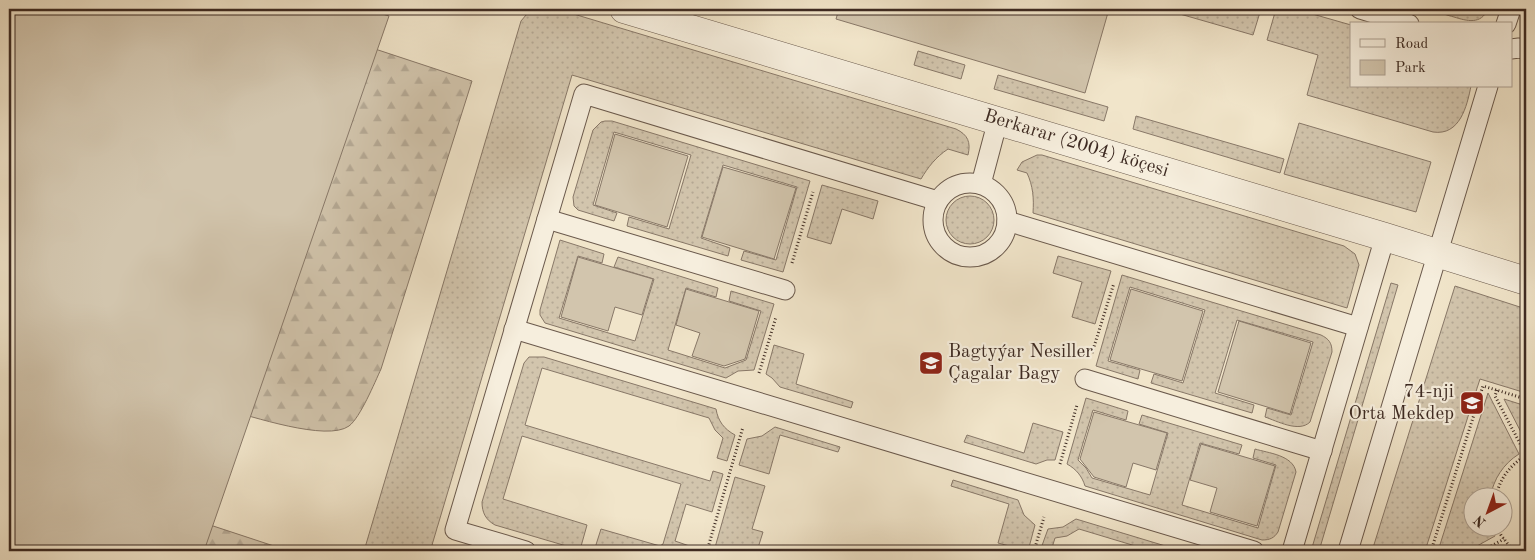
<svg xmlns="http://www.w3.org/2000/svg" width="1535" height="560" font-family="'Old Standard TT',serif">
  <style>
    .grass { fill: url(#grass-dots); stroke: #887868 }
    .forest { fill: url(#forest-firs); stroke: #887868 }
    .park { fill: #d2c5ad; stroke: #887868 }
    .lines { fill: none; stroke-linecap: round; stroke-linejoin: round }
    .service-casing { stroke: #6a594c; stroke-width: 21 }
    .tertiary-casing { stroke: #6a594c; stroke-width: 29 }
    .path { stroke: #3d2a22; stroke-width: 3; stroke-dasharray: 1 2.5; stroke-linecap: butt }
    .service { stroke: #f6eedd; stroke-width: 19 }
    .tertiary { stroke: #f6eedd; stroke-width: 28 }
    .labels { text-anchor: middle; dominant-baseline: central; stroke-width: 4.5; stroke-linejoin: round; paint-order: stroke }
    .street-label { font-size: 19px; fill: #3d2a22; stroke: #f6eedd }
    .poi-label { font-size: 19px; fill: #3d2a22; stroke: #f6eedd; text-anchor: start }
  </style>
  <defs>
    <pattern id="grass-dots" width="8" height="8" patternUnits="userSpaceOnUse" patternTransform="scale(1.25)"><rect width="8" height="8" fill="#d2c5ad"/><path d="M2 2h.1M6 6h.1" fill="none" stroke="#b5a995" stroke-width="1.8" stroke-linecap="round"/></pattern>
    <pattern id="forest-firs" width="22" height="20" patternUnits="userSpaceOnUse" patternTransform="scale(1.25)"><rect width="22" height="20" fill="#d2c5ad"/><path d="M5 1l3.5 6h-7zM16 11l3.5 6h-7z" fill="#b5a995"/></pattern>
  </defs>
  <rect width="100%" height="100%" fill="#f1e5ca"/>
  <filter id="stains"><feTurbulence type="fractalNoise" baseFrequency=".004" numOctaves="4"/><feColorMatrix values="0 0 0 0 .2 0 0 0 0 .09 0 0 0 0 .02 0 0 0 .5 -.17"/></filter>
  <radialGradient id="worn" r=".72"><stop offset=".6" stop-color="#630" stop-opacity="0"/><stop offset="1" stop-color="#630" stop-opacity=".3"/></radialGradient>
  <g class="grass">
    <path d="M535,9H557L956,129C968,135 971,142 968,155L948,149C936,157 928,167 921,179L572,75L432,545L453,551H364L521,21L526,15Z"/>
    <polygon points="1167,9 1261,9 1253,35 1166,10"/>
    <path d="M1276,9H1295L1351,25V86H1471C1467,106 1460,136 1433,132L1307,95L1318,55L1267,40Z"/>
    <path d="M1436,9H1488C1481,25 1467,21 1454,17C1447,15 1441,14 1436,9Z"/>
    <polygon points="918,51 965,65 961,79 914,65"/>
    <polygon points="998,75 1108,107 1104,121 994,89"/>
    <polygon points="1136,116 1284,159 1280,173 1133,129"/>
    <polygon points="605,121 612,121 810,181 783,272 741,260 744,251 776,260 797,187 723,165 701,238 730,248 728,256 627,226 629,217 669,229 691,155 614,132 593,205 617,213 614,221 578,210 574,206 573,197 593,130 601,122"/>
    <polygon points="1299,123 1431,162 1416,212 1284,174"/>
    <path d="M1037,155H1042L1344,246L1355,254L1359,265L1347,308L1033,213C1034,198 1033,186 1027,173L1017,170L1022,162Z"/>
    <polygon points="822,185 878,201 873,219 842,209 831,244 807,237"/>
    <circle cx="970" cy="220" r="24"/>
    <polygon points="560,240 604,254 602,263 578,256 559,318 635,341 654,279 614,267 618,257 718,288 716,297 686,288 668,350 725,368 746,360 761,311 729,301 731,291 774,304 754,370 738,371 726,378 545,323 540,315 540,310"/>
    <polygon points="1058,256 1111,271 1095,324 1072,317 1082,282 1053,273"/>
    <path d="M1122,275L1321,335C1329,339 1332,343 1332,352L1310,422C1299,433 1277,421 1265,417L1267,408L1291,415L1313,342L1237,320L1215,393L1254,405L1252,413L1151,383L1154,374L1183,383L1205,310L1130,287L1108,361L1140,370L1138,379L1096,366Z"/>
    <polygon points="1391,283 1398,285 1319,551 1311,551"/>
    <polygon points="1455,286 1526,309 1526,393 1480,379 1425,551 1372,551"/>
    <polygon points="774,345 804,354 796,384 853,402 851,408 780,387 772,378 766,374"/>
    <path d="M529,357H544L716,409C718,421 724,429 735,435L727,461L717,458L723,438L715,430L709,418L542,368L525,425L710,481L713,471L723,474L712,512L686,504L675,541L701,550L700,551H594L601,529L660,546L663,544L681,484L522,436L503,499L587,525L580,550L495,525C486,520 482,513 482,502L524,363Z"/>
    <path d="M1488,393L1519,454C1503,464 1494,479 1490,497L1472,498V528H1492L1495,536L1468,551H1438Z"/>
    <path d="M1086,398L1128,411L1126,420L1093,410L1078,460L1086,468L1092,478L1150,495L1168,433L1139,424L1142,415L1242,445L1239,454L1200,443L1182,505L1258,528L1276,465L1253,458L1255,449C1268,453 1293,455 1296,472L1278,532C1274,538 1270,540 1262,540L1085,486C1082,476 1076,469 1067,464Z"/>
    <polygon points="1504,399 1526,406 1526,442"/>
    <polygon points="1033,423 1063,432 1055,460 1047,460 1036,464 964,442 967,435 1024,453"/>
    <polygon points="775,427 840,447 838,452 780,435 769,474 739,465 747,439 762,436"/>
    <polygon points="735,477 765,486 752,529 763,532 757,551 714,551"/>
    <polygon points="953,480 1018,500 1024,515 1035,525 1028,551 998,543 1009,504 951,486"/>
    <polygon points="1076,519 1182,551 1152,551 1079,529 1067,536 1055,538 1051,551 1040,551 1048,529 1063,527"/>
  </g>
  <path class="forest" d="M9,9L360,44L472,81L381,369C375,382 360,418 349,426C327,442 251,416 224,409L195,520L289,551H9Z"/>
  <g class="park">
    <polygon points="9,9 366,9 389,16 204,551 9,551"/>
    <polygon points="839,9 1109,9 1085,93 836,19"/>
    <polygon points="615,134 688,156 667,227 595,205"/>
    <polygon points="723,167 796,188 774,259 702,237"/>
    <polygon points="578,257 653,279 642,315 615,307 608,331 561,317"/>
    <polygon points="686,289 759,311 745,359 724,366 692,356 700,333 676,325"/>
    <polygon points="1131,289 1203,311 1182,381 1110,360"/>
    <polygon points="1239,321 1311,343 1290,414 1218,392"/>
    <polygon points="1094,412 1167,433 1156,470 1133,463 1126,487 1094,477 1080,459"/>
    <polygon points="1201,444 1275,466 1257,526 1210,512 1217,488 1190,480"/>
  </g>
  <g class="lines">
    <defs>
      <g id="service">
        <polyline points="1360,9 1409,24"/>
        <polyline points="1506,24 1511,9"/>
        <polyline points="1511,49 1519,48 1526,50"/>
        <circle cx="970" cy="220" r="37"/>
        <polyline points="981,184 998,120"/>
        <polyline points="547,219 785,290"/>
        <polyline points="1007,221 1358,327"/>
        <polyline points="514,329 1254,551"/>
        <polyline points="1085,379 1322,451"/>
        <polyline points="526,551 455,530 584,94 938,201"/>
        <polyline points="1292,551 1385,237"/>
        <polyline points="1348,551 1488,86"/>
      </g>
      <polyline id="tertiary" points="624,9 1385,237 1526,281"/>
    </defs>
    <use href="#service" class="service-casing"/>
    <use href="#tertiary" class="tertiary-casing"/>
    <g class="path">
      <polyline points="792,263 813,192"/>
      <polyline points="1092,353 1114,283"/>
      <polyline points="759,373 776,317"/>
      <polyline points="1497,390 1495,396 1526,455"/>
      <polyline points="1060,464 1077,405"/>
      <path d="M1496,498C1499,478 1511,465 1526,455"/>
      <polyline points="1498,528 1501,535 1513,551"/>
      <polyline points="707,551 743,427"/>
      <polyline points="1034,551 1044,517"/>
      <polyline points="1431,551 1483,386 1526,399"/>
      <polyline points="1482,551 1504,539"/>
    </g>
    <use href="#service" class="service"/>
    <use href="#tertiary" class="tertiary"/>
  </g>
  <defs>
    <symbol id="school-square" viewBox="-11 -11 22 22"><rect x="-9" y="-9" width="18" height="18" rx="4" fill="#8f2418" stroke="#f6eedd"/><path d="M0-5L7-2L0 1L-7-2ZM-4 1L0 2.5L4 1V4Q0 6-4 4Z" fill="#fff"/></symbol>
  </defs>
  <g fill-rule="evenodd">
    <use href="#school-square" x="917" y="349" width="28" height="28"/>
    <use href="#school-square" x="1458" y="389" width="28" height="28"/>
  </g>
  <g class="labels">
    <g class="street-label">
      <text transform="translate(1076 144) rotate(17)">Berkarar (2004) köçesi</text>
    </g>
    <g class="poi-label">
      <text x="948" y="352">Bagtyýar Nesiller<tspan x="948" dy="22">Çagalar Bagy</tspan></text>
      <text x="1454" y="392" text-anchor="end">74-nji<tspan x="1454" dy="22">Orta Mekdep</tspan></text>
    </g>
  </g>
  <rect width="1535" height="560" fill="none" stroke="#f1e5ca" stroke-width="30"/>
  <rect x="10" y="10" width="1515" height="540" fill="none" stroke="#3d2a22" stroke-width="2.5"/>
  <rect x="15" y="15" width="1505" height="530" fill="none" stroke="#3d2a22"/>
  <rect x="1350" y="22" width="162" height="65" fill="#f6eedd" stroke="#aca092"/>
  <rect x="1360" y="39" width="25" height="8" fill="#f6eedd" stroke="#aca092"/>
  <text x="1395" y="48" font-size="15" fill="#3d2a22">Road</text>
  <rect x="1360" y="60" width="25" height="15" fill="#d2c5ad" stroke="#aca092"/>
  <text x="1395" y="72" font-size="15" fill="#3d2a22">Park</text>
  <g transform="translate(1488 512) rotate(221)"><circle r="24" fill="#f6eedd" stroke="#aca092"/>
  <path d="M0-4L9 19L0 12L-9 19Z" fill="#8f2418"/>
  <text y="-8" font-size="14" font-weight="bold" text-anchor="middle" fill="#3d2a22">N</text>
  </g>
  <rect width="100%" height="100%" filter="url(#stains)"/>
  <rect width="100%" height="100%" fill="url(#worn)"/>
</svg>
